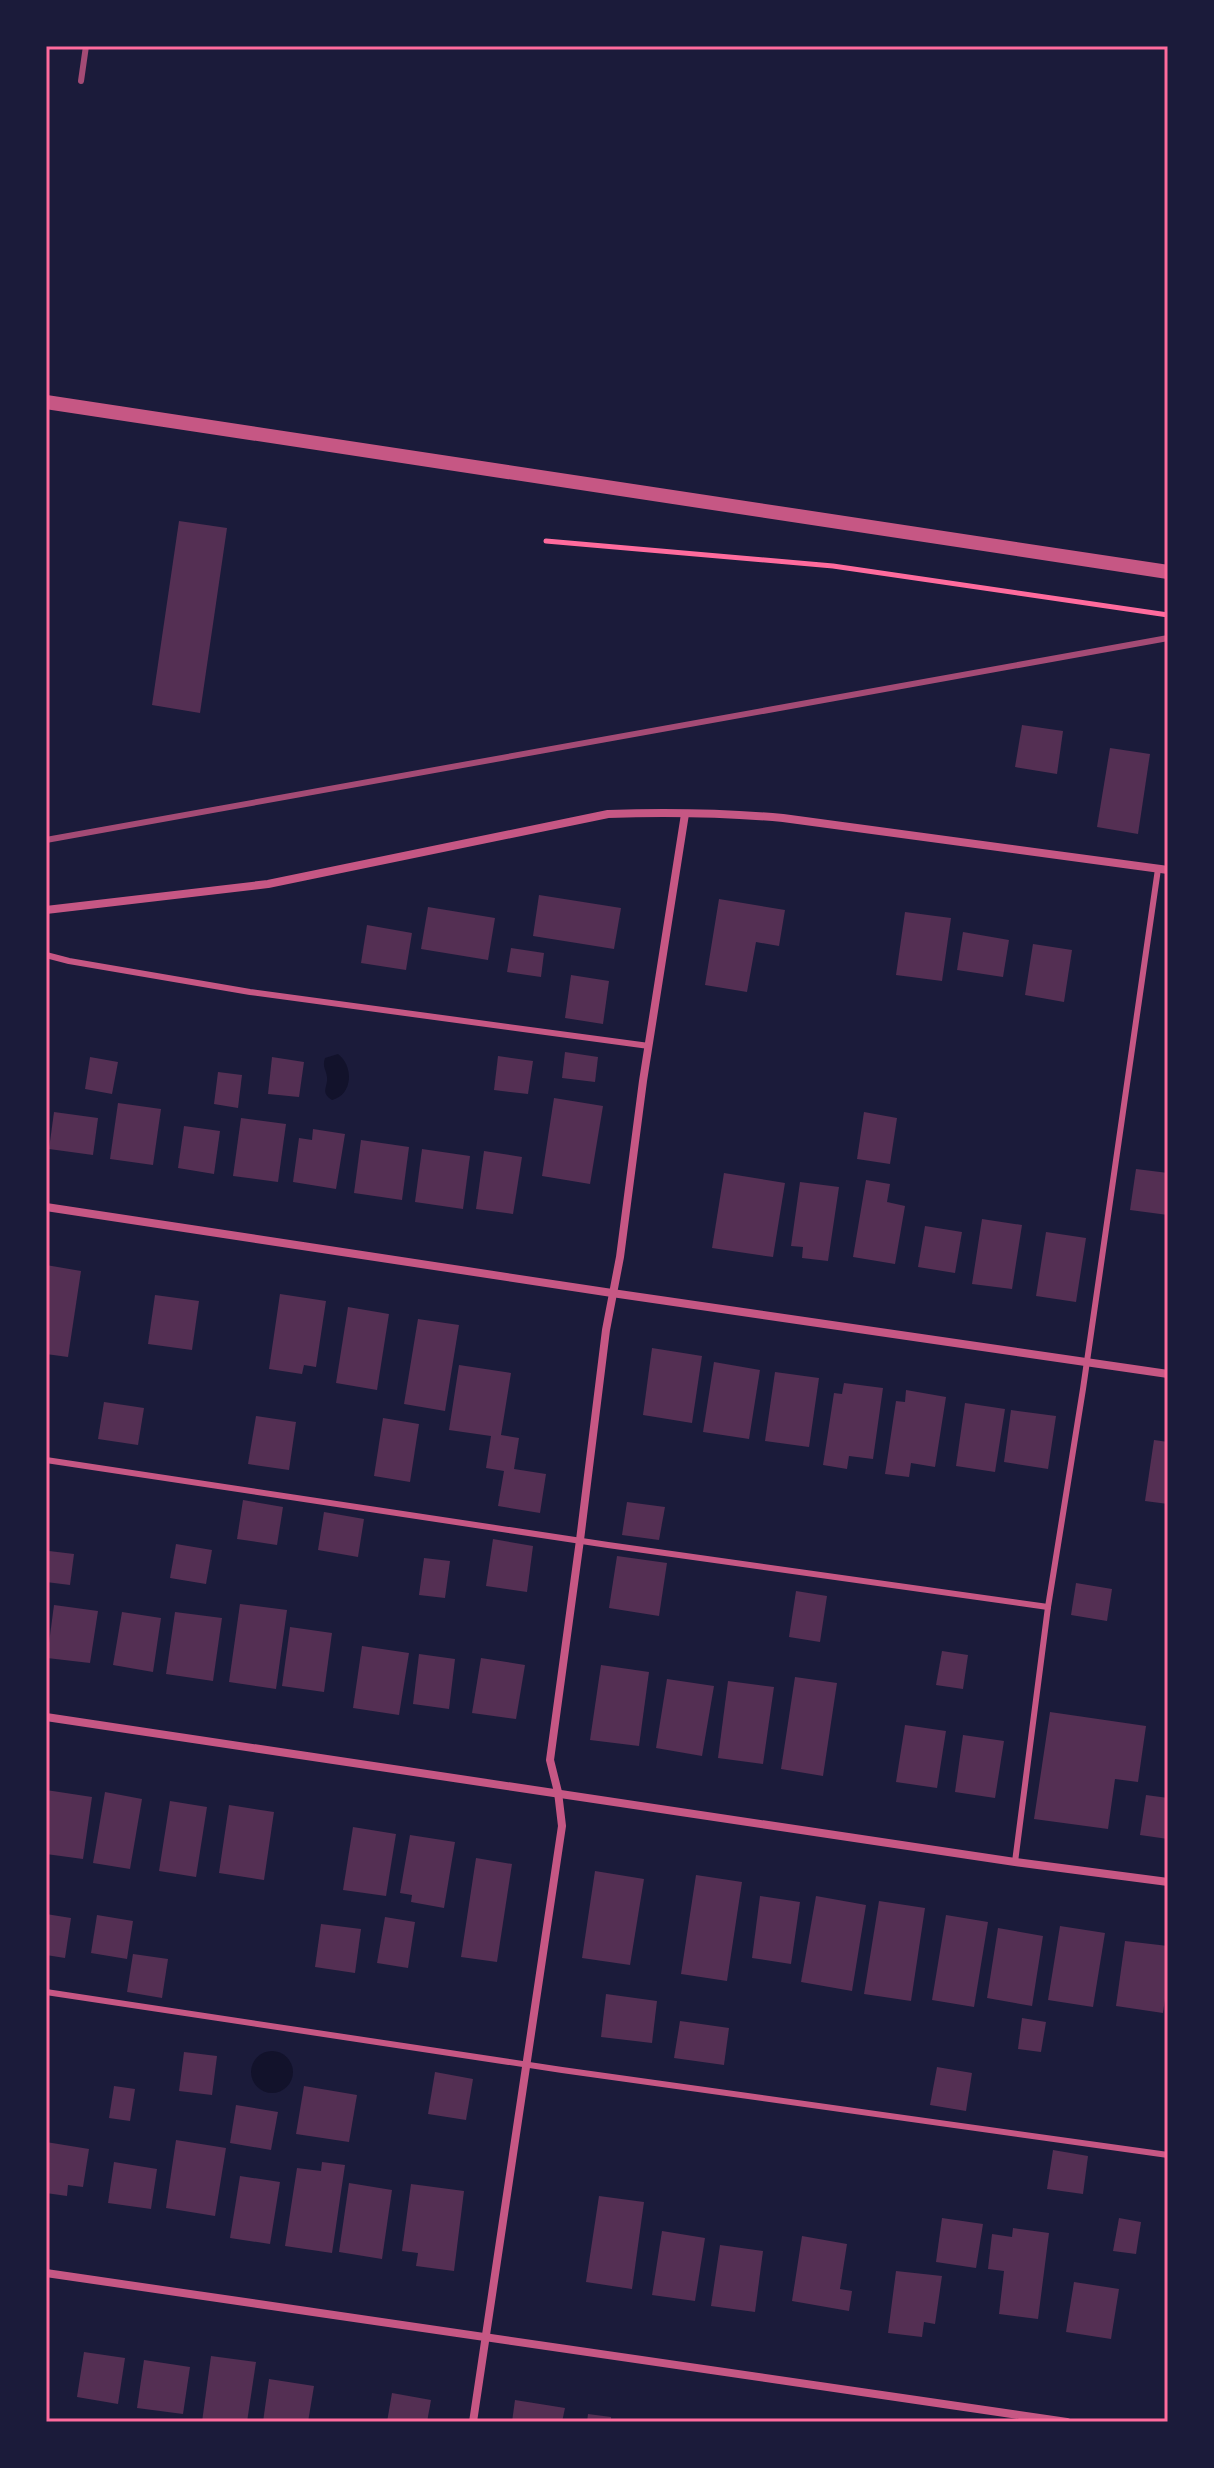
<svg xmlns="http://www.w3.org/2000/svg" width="1214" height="2468" font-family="'Space Grotesk',sans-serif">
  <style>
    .water { fill: #12122b }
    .building { fill: #542f53 }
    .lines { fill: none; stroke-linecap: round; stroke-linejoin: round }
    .path { stroke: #ff6b9d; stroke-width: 5 }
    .service { stroke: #c65784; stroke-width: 6 }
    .minor { stroke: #c65784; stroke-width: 8 }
    .tertiary { stroke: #c65784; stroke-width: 14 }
    .rail { stroke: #a44b75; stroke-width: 6 }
    .neatline { fill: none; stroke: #ff6b9d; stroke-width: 3 }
  </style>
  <rect width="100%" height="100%" fill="#1b1b3a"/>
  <g class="water">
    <path d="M338,1054C354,1066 353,1095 332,1100C320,1092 328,1088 327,1077C326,1069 322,1067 325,1058Z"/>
    <circle cx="272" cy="2072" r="21"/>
  </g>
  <g class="building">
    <polygon points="179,521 227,528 200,713 152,705"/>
    <polygon points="1022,725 1063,731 1057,774 1015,767"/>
    <polygon points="1110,748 1150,754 1138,834 1097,827"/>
    <polygon points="539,895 621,908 614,949 533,936"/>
    <polygon points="719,899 785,910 779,946 756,942 747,992 705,985"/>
    <polygon points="428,907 495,918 488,960 421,949"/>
    <polygon points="905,912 951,918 942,981 896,975"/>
    <polygon points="367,925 412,933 406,970 361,963"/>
    <polygon points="963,932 1009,940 1003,977 957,970"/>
    <polygon points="1033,944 1072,950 1064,1002 1025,995"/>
    <polygon points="511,948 544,953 541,977 507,972"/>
    <polygon points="571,975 609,981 603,1024 565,1018"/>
    <polygon points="565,1052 598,1057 595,1082 562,1078"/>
    <polygon points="498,1056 533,1061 528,1094 494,1090"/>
    <polygon points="90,1057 118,1062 112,1094 85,1089"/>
    <polygon points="272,1057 304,1062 299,1097 268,1094"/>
    <polygon points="218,1072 242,1075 238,1108 214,1104"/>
    <polygon points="554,1098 603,1106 590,1184 542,1176"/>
    <polygon points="118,1103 161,1109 153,1165 110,1159"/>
    <polygon points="54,1112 98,1118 93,1155 49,1149"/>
    <polygon points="864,1112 897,1118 890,1164 857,1159"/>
    <polygon points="241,1118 286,1124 278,1182 233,1176"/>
    <polygon points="184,1126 220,1131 214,1174 178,1168"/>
    <polygon points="313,1129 345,1134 336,1189 293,1182 299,1138 312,1140"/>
    <polygon points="361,1140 409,1147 402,1200 354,1193"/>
    <polygon points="422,1149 470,1156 463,1209 415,1202"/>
    <polygon points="484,1151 522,1157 513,1214 476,1209"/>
    <polygon points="1136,1169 1168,1173 1168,1215 1130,1210"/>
    <polygon points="724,1173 785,1183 773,1257 712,1248"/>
    <polygon points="866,1180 890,1184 887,1202 905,1206 895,1264 853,1257"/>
    <polygon points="800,1182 839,1187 828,1261 802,1258 803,1247 791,1246"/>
    <polygon points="982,1219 1022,1225 1012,1289 972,1284"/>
    <polygon points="925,1226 962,1232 955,1273 918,1267"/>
    <polygon points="1046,1232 1086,1238 1076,1302 1036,1296"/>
    <polygon points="46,1265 81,1271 68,1357 46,1354"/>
    <polygon points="280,1294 326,1301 316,1367 304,1365 302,1374 269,1369"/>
    <polygon points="155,1295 199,1301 192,1350 148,1344"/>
    <polygon points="348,1307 389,1314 377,1390 336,1383"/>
    <polygon points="418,1319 459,1325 445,1411 404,1404"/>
    <polygon points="652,1348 702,1356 692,1423 643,1415"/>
    <polygon points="714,1362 760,1370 749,1439 703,1432"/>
    <polygon points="459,1365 511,1373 501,1435 519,1438 514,1469 546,1474 540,1513 498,1506 504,1471 486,1468 491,1436 449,1430"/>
    <polygon points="775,1372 819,1378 809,1447 765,1441"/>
    <polygon points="844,1383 883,1388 873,1459 849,1456 847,1469 823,1465 834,1393 842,1394"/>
    <polygon points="906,1390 946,1397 935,1467 911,1463 909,1477 885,1474 896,1401 905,1402"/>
    <polygon points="104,1402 144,1408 138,1445 98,1439"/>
    <polygon points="965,1403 1005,1409 995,1472 956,1466"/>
    <polygon points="1011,1410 1056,1416 1048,1469 1004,1462"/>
    <polygon points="256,1416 296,1422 289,1470 248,1464"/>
    <polygon points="383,1418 419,1424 410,1482 374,1476"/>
    <polygon points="1154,1440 1168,1442 1168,1504 1145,1501"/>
    <polygon points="243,1500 283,1507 277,1545 237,1539"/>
    <polygon points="627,1502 665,1507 659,1540 622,1535"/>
    <polygon points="324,1512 364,1519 358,1557 318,1550"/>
    <polygon points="493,1539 533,1546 527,1592 486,1586"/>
    <polygon points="176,1544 212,1550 206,1584 170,1578"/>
    <polygon points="49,1551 74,1554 70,1585 46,1582"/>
    <polygon points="617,1556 667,1563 659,1616 609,1608"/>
    <polygon points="424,1558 450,1561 445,1598 419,1595"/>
    <polygon points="1076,1583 1112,1589 1107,1621 1071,1615"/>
    <polygon points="796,1591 827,1596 820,1642 789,1637"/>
    <polygon points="240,1604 287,1610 276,1689 229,1682"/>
    <polygon points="54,1605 98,1611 90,1663 47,1658"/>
    <polygon points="122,1612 161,1618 153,1672 113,1665"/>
    <polygon points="175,1612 222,1618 213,1681 166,1674"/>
    <polygon points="290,1627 332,1633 324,1692 282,1686"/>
    <polygon points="362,1646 409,1653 399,1715 353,1708"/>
    <polygon points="942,1651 968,1655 963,1689 936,1685"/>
    <polygon points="419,1654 455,1659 449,1709 413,1704"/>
    <polygon points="481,1658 525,1665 516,1719 472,1713"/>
    <polygon points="601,1665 649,1672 639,1746 590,1740"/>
    <polygon points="795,1677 837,1683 823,1776 781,1769"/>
    <polygon points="667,1679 714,1686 702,1756 656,1748"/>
    <polygon points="728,1681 774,1687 763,1764 718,1758"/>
    <polygon points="1050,1712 1146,1726 1138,1782 1115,1779 1108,1829 1034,1819"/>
    <polygon points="905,1725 946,1731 937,1788 896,1782"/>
    <polygon points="963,1735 1004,1741 995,1798 955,1792"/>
    <polygon points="46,1790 92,1797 83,1859 46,1854"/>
    <polygon points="105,1792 142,1799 130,1869 93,1863"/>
    <polygon points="1146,1795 1168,1798 1168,1839 1140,1835"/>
    <polygon points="170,1801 207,1807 196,1877 159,1871"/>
    <polygon points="229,1805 274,1812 264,1880 219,1873"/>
    <polygon points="353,1827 396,1834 386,1896 343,1890"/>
    <polygon points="410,1835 455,1842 444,1908 411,1902 412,1895 400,1893"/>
    <polygon points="476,1858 512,1864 497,1962 461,1957"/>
    <polygon points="595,1871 644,1879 630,1965 582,1958"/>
    <polygon points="696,1875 742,1882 727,1981 681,1974"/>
    <polygon points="760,1896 800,1902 791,1964 752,1958"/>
    <polygon points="816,1896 866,1905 852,1991 801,1982"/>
    <polygon points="879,1901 925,1908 911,2001 864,1994"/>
    <polygon points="46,1914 71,1918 65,1958 46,1955"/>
    <polygon points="97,1915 133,1921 127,1959 91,1953"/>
    <polygon points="946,1915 988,1922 974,2007 932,2000"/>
    <polygon points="385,1917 415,1922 408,1968 377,1963"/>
    <polygon points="321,1924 361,1929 355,1973 315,1967"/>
    <polygon points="1060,1926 1105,1933 1093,2007 1048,2000"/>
    <polygon points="998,1928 1043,1936 1032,2006 987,1998"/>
    <polygon points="1125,1941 1168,1946 1168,1977 1163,2013 1116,2006"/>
    <polygon points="133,1954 168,1959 162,1998 127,1992"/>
    <polygon points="606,1994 657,2001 652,2043 601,2037"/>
    <polygon points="1022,2018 1046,2022 1041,2052 1018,2049"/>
    <polygon points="680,2021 729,2028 724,2065 674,2058"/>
    <polygon points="184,2052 217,2056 212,2095 179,2091"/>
    <polygon points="937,2067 972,2073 966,2111 930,2105"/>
    <polygon points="435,2072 473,2079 466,2120 428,2114"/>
    <polygon points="114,2086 135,2089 130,2121 109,2118"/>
    <polygon points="304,2086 357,2095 349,2142 296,2134"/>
    <polygon points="236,2105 278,2112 271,2150 230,2143"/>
    <polygon points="176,2140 226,2148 215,2216 166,2208"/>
    <polygon points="46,2142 89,2149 83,2187 68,2185 67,2196 46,2193"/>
    <polygon points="1053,2150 1088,2156 1083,2194 1047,2189"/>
    <polygon points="114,2162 157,2169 151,2209 108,2203"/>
    <polygon points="322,2162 345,2165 332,2253 285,2246 297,2168 321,2171"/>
    <polygon points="240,2176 280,2182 270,2244 230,2238"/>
    <polygon points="349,2183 392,2190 382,2259 339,2252"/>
    <polygon points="411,2184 464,2191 454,2271 416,2266 418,2253 402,2251"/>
    <polygon points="599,2196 644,2202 632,2289 586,2282"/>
    <polygon points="942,2218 983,2224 976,2268 936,2262"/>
    <polygon points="1119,2218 1141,2222 1136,2254 1113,2251"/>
    <polygon points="1013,2228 1049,2233 1038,2319 999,2314 1004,2271 988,2269 992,2234 1012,2237"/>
    <polygon points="662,2231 705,2238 695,2301 652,2295"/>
    <polygon points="802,2236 847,2244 840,2289 852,2291 849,2311 792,2301"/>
    <polygon points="720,2245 763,2251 755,2312 711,2306"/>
    <polygon points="896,2271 942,2276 935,2324 924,2322 922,2337 888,2333"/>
    <polygon points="1074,2282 1119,2289 1111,2339 1066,2332"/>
    <polygon points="84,2352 125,2358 118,2404 77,2397"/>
    <polygon points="211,2356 256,2362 247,2422 202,2422"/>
    <polygon points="144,2360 190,2367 183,2414 137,2408"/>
    <polygon points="269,2379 314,2386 308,2422 263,2422"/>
    <polygon points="392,2393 431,2400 427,2422 387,2422"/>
    <polygon points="515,2400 565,2408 562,2422 512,2422"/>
    <polygon points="588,2414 611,2417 611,2422 587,2422"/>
  </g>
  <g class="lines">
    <polyline class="path" points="546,541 833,566 1168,615"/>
    <g class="service">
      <polyline points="46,955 69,961 250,992 649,1046"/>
      <polyline points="46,1460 608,1545 1048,1607"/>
      <polyline points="1015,1862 1048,1607 1083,1389 1158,869"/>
      <polyline points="46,1992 562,2070 1168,2155"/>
    </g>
    <g class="minor">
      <path d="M46,910L268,884L608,814C666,812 725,813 783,818L1168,870"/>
      <polyline points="46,1207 612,1293 1168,1374"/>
      <polyline points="46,1717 1015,1862 1168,1882"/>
      <polyline points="46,2273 1067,2422"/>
      <polyline points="473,2422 562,1826 558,1792 550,1760 580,1540 606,1330 620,1257 643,1081 685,814"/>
    </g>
    <polyline class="tertiary" points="46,402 1168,572"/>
    <g class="rail">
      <polyline points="81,81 86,46"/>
      <polyline points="46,840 1168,638"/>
    </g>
  </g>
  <rect width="1214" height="2468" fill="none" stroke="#1b1b3a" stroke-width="96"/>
  <rect x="48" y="48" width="1118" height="2372" class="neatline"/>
</svg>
